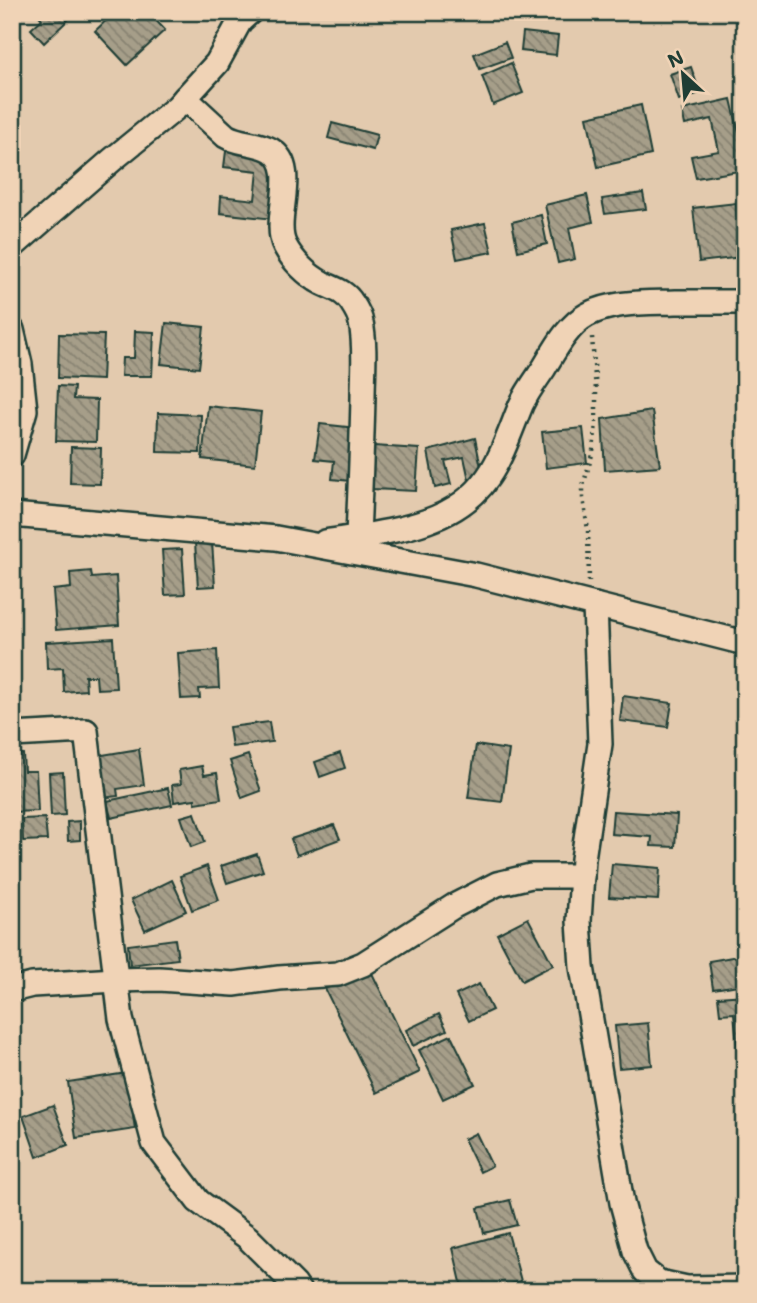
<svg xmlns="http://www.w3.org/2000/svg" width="757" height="1303" font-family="'Shantell Sans',sans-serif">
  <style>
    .building { fill: url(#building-back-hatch); stroke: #1f3d34; stroke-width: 2 }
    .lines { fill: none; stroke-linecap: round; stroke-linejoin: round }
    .street-casing { stroke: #1f3d34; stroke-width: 28 }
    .path { stroke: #1f3d34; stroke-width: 4.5; stroke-dasharray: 2 5; stroke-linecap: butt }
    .street { stroke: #f0d3b6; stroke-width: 23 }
  </style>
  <defs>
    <pattern id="building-back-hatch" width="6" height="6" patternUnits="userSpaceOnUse" patternTransform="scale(1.75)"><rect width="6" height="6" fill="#a69e89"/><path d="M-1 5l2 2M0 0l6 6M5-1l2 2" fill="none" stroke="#878271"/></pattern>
  </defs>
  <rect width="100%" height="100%" fill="#e3caae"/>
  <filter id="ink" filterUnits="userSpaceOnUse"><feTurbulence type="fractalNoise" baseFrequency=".0143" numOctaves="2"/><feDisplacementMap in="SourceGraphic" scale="14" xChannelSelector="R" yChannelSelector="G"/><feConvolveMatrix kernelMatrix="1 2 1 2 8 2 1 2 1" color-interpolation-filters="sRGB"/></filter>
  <g filter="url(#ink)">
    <g class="building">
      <polygon points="36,12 61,12 68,20 44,43 31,29 42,19"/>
      <polygon points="115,12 148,12 165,30 127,65 95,31"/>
      <polygon points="523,32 558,36 556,55 521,51"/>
      <polygon points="505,42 511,58 480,69 474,54"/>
      <polygon points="511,63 523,93 493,105 482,76"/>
      <polygon points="691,67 700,93 679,100 670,74"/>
      <polygon points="731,99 745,159 745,170 696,178 691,156 719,151 712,119 685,125 682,110"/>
      <polygon points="641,105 651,155 598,167 587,117"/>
      <polygon points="332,123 377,135 373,150 328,138"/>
      <polygon points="226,151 274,156 274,219 220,213 221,196 255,200 258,171 224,167"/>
      <polygon points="643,193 646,209 605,214 602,199"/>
      <polygon points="587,195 593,222 569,228 575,259 558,263 545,205"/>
      <polygon points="736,203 742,257 699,262 693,208"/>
      <polygon points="541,215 547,244 518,251 512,222"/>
      <polygon points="485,223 492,252 457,259 451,230"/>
      <polygon points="166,323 204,327 199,368 161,364"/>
      <polygon points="135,331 154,332 152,376 121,376 122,358 134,358"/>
      <polygon points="59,334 104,335 102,380 58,378"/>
      <polygon points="58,386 74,387 73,399 97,400 96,442 56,441"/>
      <polygon points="208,406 261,412 255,465 202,459"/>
      <polygon points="652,411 660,466 605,470 602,419"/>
      <polygon points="158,413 201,415 200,453 157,452"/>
      <polygon points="320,424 356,428 350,481 332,479 334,461 315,459"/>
      <polygon points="583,428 587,463 546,468 542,432"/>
      <polygon points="475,438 483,477 469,480 464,457 445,461 451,484 435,488 428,451"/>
      <polygon points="374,446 419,449 416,491 371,489"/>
      <polygon points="71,447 101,448 100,484 70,483"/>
      <polygon points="212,542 215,586 198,587 195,543"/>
      <polygon points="182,549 185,594 165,595 162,550"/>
      <polygon points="91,571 92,578 116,576 119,625 56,630 53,590 71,588 70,573"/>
      <polygon points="113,638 116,688 97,689 96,676 85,676 86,690 64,692 63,668 47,669 46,642"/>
      <polygon points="217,650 219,688 199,689 200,698 181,699 178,653"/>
      <polygon points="623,696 672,703 668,727 620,721"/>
      <polygon points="269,722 272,742 232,747 229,727"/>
      <polygon points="476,745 509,750 502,802 468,798"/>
      <polygon points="139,749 144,785 117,789 118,796 102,798 96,756"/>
      <polygon points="340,753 345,768 320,777 315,762"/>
      <polygon points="23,754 24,771 36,771 38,811 12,812 12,755"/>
      <polygon points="248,755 261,791 242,798 230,761"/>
      <polygon points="202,766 204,775 217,773 221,799 195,803 195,799 174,802 172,785 181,784 179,770"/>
      <polygon points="63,772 65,815 51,816 49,773"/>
      <polygon points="168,788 172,805 111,818 107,801"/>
      <polygon points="613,811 677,815 675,847 651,846 652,837 611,834"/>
      <polygon points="195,813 205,842 191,847 181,817"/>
      <polygon points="45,818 47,840 23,841 22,819"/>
      <polygon points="80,821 80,840 68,841 67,822"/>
      <polygon points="334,825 340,839 297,855 291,839"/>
      <polygon points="257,854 263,871 227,883 221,866"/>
      <polygon points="612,864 660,868 658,900 609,897"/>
      <polygon points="207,866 219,900 192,910 180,876"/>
      <polygon points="172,880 186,911 145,930 131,900"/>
      <polygon points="12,915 17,935 12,936"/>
      <polygon points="528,918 553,965 522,981 497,934"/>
      <polygon points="175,939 178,959 130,965 128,945"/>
      <polygon points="744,955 745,984 713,989 709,961"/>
      <polygon points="369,967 420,1072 376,1093 325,989"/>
      <polygon points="479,984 492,1010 469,1021 456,995"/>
      <polygon points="745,995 745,1053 738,1054 734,1013 720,1014 718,997"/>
      <polygon points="439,1014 447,1030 413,1046 406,1030"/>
      <polygon points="648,1023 652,1065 619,1068 615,1026"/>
      <polygon points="451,1035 475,1084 443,1099 419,1050"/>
      <polygon points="127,1073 135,1129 76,1138 68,1082"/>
      <polygon points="53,1105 68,1145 37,1157 23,1116"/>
      <polygon points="476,1133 492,1166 480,1172 464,1139"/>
      <polygon points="510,1200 517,1225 484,1233 478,1208"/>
      <polygon points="508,1233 521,1281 484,1291 463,1291 453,1248"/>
    </g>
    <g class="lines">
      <defs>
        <g id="street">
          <path d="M185,98L226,136C239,144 257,142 271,150C301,168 271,220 285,246C293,261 307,275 322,283C334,289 345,291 352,303C356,309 360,316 361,323C366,347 363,373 363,397C362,444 360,490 358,536"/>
          <polyline points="12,247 112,160 177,107 217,63 240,21 250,12"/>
          <polyline points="12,330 20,364 25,410 12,455"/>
          <polyline points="12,515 276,538 476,575 745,643"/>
          <path d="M325,542C381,532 453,529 488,477C503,455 511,429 521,405C527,392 536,380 544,368C555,350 567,326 587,315C613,301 647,303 676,302C699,302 722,302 745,302"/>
          <polyline points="595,605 600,744 583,859 579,921 582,967 622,1203 635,1251 645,1271 659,1282 687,1288 745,1287"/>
          <polyline points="12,735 86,731 121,1019 154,1143 198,1201 247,1237 295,1285 299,1291"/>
          <polyline points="12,990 32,985 116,980 159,979 234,984 279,978 338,974 363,964 454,906 497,884 531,876 582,876"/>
        </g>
      </defs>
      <use href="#street" class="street-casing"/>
      <polyline class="path" points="589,582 588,530 583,498 583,486 593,451 596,423 596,391 592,337"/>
      <use href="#street" class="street"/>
    </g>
  </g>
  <rect width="757" height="1303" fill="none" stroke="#f0d3b6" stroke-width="42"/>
  <rect x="21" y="21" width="715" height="1261" fill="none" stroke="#1f3d34" stroke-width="2.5" filter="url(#ink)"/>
  <g transform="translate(683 74) rotate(334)" stroke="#f0d3b6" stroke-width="5" paint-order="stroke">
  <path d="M0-5L12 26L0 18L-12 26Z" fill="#1f3d34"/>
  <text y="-10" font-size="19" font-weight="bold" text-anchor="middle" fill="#1f3d34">N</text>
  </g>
</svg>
